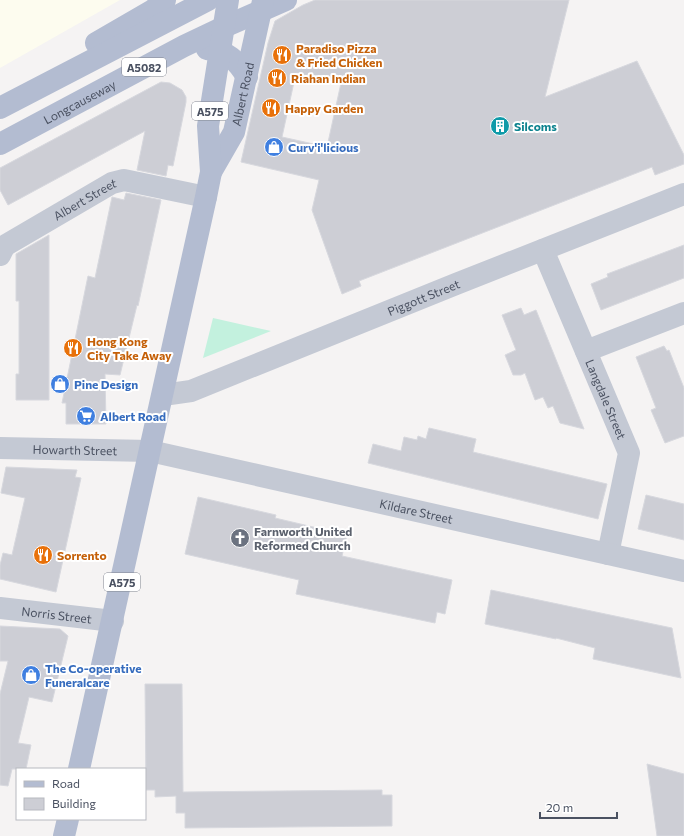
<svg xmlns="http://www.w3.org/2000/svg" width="684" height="836" font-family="Commissioner,sans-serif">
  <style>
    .commercial { fill: #fdfcef }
    .green { fill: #c3f1de }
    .building { fill: #cdced5; stroke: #d7d8de; fill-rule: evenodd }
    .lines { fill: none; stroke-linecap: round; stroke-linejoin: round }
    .minor { stroke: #c4c9d4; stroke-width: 22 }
    .major { stroke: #b3bcd1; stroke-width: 22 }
    .labels { text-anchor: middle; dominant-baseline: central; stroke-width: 4; stroke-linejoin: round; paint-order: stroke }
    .shield { fill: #fff; stroke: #808590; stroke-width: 1 }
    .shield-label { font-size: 11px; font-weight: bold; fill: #4a5161 }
    .food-label { font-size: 12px; font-weight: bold; fill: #c56008; stroke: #fff; text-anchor: start }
    .street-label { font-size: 12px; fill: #4a5161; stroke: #fff }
    .culture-label { font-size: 12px; font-weight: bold; fill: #0d838f; stroke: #fff; text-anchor: start }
    .shop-label { font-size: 12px; font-weight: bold; fill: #366cbe; stroke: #fff; text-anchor: start }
    .worship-label { font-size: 12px; font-weight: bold; fill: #5b616d; stroke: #fff; text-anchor: start }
  </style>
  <rect width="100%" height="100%" fill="#f5f3f3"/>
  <polygon class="commercial" points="0,0 120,0 0,68"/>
  <polygon class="green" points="213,318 271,331 203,358"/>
  <g class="building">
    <path d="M315,0H569L545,97L637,61L684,155V164L655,175L652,167L359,281L361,286L342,294L312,210L319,180L241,162L268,43L275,21L303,5ZM296,73L341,83L327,147L282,137Z"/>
    <polygon points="161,82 170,83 182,90 186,97 186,102 173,166 168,165 166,176 137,170 145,131 8,205 0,190 0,168"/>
    <polygon points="126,193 161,200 138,306 137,305 120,375 105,374 106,424 66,424 66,403 62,403 88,276 95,278 112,197 124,200"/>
    <polygon points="49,235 49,400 16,400 16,374 19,374 19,301 16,301 16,254"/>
    <polygon points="684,245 684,278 601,310 591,284 608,277 607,274"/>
    <polygon points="521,308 524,315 536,310 584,429 560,423 553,406 548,408 543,397 535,400 525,373 521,375 513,375 505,355 516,350 502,315"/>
    <polygon points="664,346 667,351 669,350 684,388 684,436 665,443 651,410 656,408 636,357"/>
    <polygon points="429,428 476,439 473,452 607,484 598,519 368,463 373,444 401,451 404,437 417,440 418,436 426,439"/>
    <polygon points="6,467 77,470 75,477 81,478 56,592 0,579 0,565 3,553 12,555 25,498 1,493"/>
    <polygon points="646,495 684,504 684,540 638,529"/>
    <polygon points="198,497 276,515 275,518 347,535 342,556 452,580 445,614 437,612 435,623 296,594 299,580 185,554"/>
    <polygon points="491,590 672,628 681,678 593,659 595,648 556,638 556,639 485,624"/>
    <polygon points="0,626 60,629 68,636 52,702 29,697 18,743 31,745 26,769 12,769 8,786 0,785 0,694 8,661 0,661"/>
    <polygon points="145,684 182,684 183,792 382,790 382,795 392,795 392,826 185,828 185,813 176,813 176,796 155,797 155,790 146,790"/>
    <polygon points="647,764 684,774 684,836 657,836"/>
  </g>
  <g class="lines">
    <g class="minor">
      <path id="s1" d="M543,250L629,453L608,554"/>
      <path id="s2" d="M0,255L3,249L6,245L112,183L124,180L206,197"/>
      <polyline points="586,351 684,313"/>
      <path id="s3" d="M163,395L191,391L456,284L684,194"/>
      <path id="s4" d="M0,448L150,451L684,571"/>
      <path id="s5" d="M0,608L113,621"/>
    </g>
    <g class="major">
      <polyline points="96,43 153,10 165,0"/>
      <path d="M207,49C228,52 236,59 247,77"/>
      <polyline points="0,108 208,0"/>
      <path id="s6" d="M0,144L184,46L224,27L286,0"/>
      <path id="s7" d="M211,172L234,132L263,1"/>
      <polyline points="79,769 206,197 211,172 208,126 228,0"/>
      <polyline points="64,836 68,819"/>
    </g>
  </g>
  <defs>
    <symbol id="restaurant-disc" viewBox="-11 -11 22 22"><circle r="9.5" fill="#e8710a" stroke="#fff"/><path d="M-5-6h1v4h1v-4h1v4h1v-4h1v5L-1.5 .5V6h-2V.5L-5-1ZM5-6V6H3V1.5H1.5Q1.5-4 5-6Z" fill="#fff"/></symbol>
    <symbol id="building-disc" viewBox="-11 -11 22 22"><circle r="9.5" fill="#0f9aa8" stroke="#fff"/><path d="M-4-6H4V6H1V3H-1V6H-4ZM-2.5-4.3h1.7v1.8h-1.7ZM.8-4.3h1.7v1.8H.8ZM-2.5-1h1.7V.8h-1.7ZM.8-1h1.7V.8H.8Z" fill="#fff"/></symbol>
    <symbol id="shop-disc" viewBox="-11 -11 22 22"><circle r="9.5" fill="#3f7fe0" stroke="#fff"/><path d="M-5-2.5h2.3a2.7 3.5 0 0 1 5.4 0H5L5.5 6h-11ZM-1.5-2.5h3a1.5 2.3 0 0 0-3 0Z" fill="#fff"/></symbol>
    <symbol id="supermarket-disc" viewBox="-11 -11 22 22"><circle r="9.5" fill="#3f7fe0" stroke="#fff"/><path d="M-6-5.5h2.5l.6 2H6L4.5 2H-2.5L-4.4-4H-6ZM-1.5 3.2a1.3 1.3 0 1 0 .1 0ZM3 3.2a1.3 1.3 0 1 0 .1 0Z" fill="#fff"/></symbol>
    <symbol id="church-disc" viewBox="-11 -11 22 22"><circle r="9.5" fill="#6b7280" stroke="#fff"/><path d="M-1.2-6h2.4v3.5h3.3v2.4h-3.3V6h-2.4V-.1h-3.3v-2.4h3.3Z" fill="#fff"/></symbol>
  </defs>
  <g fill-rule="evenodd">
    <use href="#restaurant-disc" x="271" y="44" width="22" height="22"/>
    <use href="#restaurant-disc" x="266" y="67" width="22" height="22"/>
    <use href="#restaurant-disc" x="260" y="97" width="22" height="22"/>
    <use href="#building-disc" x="489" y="115" width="22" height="22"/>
    <use href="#shop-disc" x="263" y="136" width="22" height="22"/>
    <use href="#restaurant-disc" x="62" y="337" width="22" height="22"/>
    <use href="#shop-disc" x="49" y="373" width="22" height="22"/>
    <use href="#supermarket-disc" x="75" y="405" width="22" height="22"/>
    <use href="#church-disc" x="229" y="527" width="22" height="22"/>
    <use href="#restaurant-disc" x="32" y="544" width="22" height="22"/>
    <use href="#shop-disc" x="20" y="664" width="22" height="22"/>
  </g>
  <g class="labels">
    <g class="shield">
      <rect x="122" y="58" width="44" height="18" rx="3"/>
      <rect x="192" y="102" width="36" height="18" rx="3"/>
      <rect x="104" y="573" width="36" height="18" rx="3"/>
    </g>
    <g class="shield-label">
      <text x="144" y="67">A5082</text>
      <text x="210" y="111">A575</text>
      <text x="122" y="582">A575</text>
    </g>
    <g class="food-label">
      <text x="296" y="48">Paradiso Pizza<tspan x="296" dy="14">&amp; Fried Chicken</tspan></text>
      <text x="291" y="78">Riahan Indian</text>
      <text x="285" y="108">Happy Garden</text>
      <text x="87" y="341">Hong Kong<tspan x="87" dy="14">City Take Away</tspan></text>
      <text x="57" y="555">Sorrento</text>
    </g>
    <g class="street-label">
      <text stroke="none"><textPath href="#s7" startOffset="85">Albert Road</textPath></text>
      <text stroke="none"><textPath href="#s6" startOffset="90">Longcauseway</textPath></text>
      <text stroke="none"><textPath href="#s2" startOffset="103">Albert Street</textPath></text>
      <text stroke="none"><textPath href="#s3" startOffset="279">Piggott Street</textPath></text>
      <text stroke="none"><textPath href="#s1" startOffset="162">Langdale Street</textPath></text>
      <text stroke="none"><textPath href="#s4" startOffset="75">Howarth Street</textPath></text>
      <text stroke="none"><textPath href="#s4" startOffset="423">Kildare Street</textPath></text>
      <text stroke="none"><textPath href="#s5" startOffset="57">Norris Street</textPath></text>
    </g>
    <g class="culture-label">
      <text x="514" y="126">Silcoms</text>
    </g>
    <g class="shop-label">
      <text x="288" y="147">Curv'i'licious</text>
      <text x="74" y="384">Pine Design</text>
      <text x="100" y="416">Albert Road</text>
      <text x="45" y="668">The Co-operative<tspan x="45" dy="14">Funeralcare</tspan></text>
    </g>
    <g class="worship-label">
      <text x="254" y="531">Farnworth United<tspan x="254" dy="14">Reformed Church</tspan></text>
    </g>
  </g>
  <rect x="16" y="768" width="130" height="52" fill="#ffffff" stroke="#b7b9c0"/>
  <rect x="24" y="781" width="20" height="6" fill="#b3bcd1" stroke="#b7b9c0"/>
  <text x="52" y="788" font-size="12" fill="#4a5161">Road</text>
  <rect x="24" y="798" width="20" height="12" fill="#cdced5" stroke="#b7b9c0"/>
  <text x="52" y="808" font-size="12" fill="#4a5161">Building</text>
  <path d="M540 812v6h77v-6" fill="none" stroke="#4a5161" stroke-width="2"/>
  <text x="546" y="812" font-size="12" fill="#4a5161" stroke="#ffffff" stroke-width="3" paint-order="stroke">20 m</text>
</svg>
